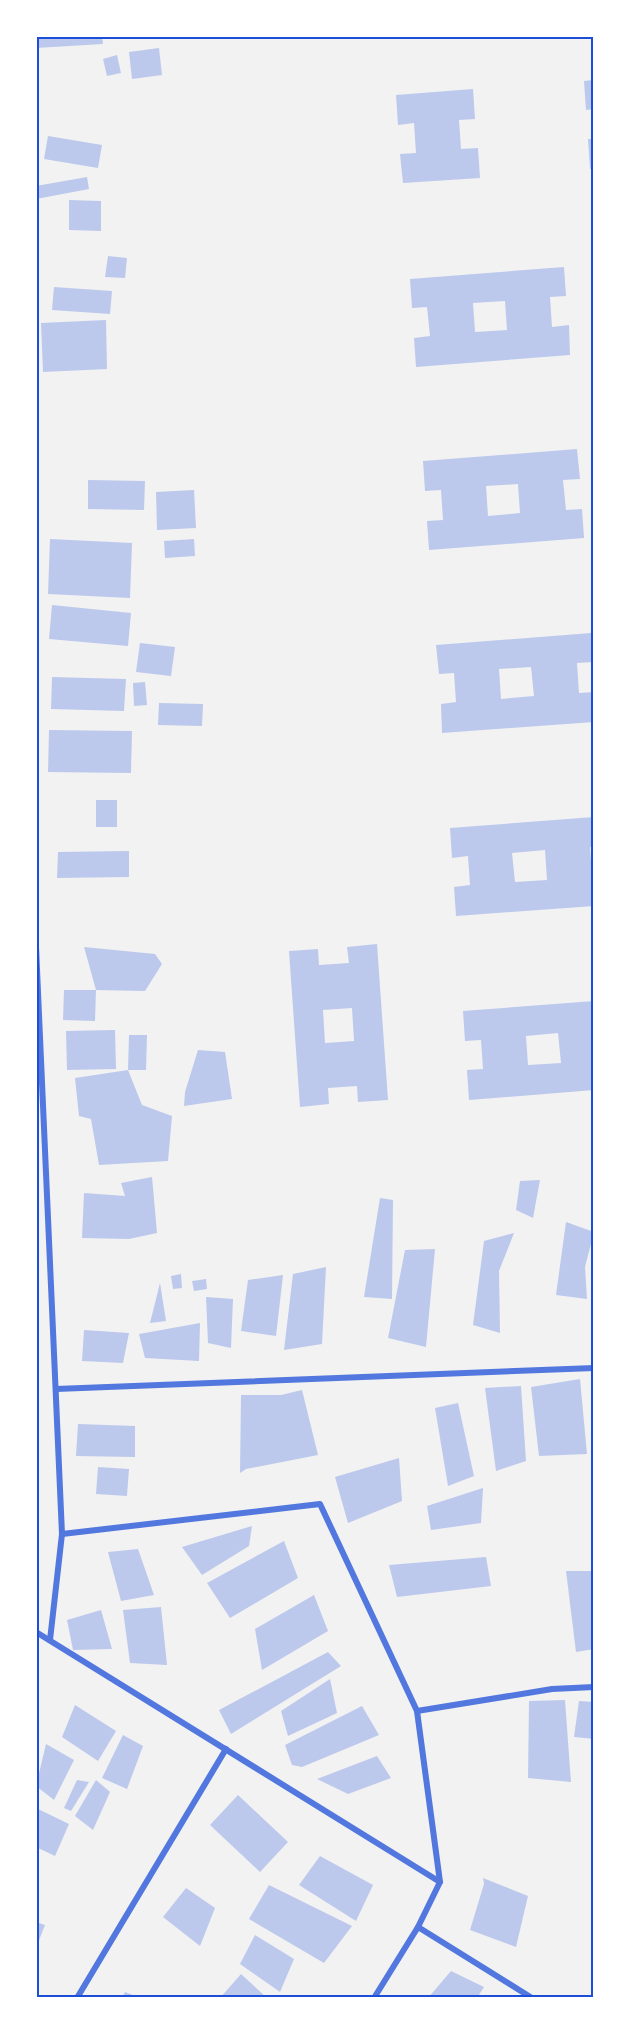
<svg xmlns="http://www.w3.org/2000/svg" width="630" height="2034" font-family="Ubuntu,sans-serif">
  <style>
    .building { fill: #bdc9ec; fill-rule: evenodd }
    .lines { fill: none; stroke-linecap: round; stroke-linejoin: round }
    .minor { stroke: #5277de; stroke-width: 6 }
    .neatline { fill: none; stroke: #1d4ed8; stroke-width: 2 }
  </style>
  <rect width="100%" height="100%" fill="#f2f2f2"/>
  <g class="building">
    <polygon points="36,36 102,36 103,44 36,48"/>
    <polygon points="159,48 162,75 132,79 129,52"/>
    <polygon points="117,55 121,73 107,76 103,59"/>
    <polygon points="594,80 594,109 586,110 584,81"/>
    <polygon points="473,89 475,119 459,120 461,149 478,148 480,178 403,183 400,154 416,153 414,123 398,125 396,95"/>
    <polygon points="48,136 102,145 98,168 44,159"/>
    <polygon points="588,139 594,139 594,169 590,169"/>
    <polygon points="87,177 89,189 36,199 36,186"/>
    <polygon points="69,200 101,201 101,231 69,230"/>
    <polygon points="108,256 127,258 125,278 105,277"/>
    <path d="M564,267L566,296L550,297L552,327L569,325L570,355L416,367L414,338L430,336L427,307L412,308L410,279ZM505,301L507,330L475,332L473,303Z"/>
    <polygon points="54,287 112,291 110,314 52,310"/>
    <polygon points="106,320 107,369 43,372 41,323"/>
    <path d="M577,449L580,479L563,480L566,510L582,509L584,538L429,550L427,521L443,520L441,490L425,491L423,461ZM518,484L520,513L488,516L486,486Z"/>
    <polygon points="88,480 145,481 144,510 88,509"/>
    <polygon points="194,490 196,528 157,530 156,492"/>
    <polygon points="50,539 132,543 130,598 48,594"/>
    <polygon points="194,539 195,556 165,558 164,541"/>
    <polygon points="52,605 131,613 128,646 49,639"/>
    <path d="M591,633L593,662L577,663L579,693L594,692V722L442,733L441,704L456,702L454,673L439,674L436,645ZM531,667L534,696L501,699L499,669Z"/>
    <polygon points="140,643 175,647 171,676 136,672"/>
    <polygon points="52,677 126,679 124,711 51,709"/>
    <polygon points="145,682 147,705 134,706 133,683"/>
    <polygon points="159,703 203,704 202,726 158,725"/>
    <polygon points="49,730 132,731 131,773 48,772"/>
    <rect x="96" y="800" width="21" height="27"/>
    <path d="M594,817V846L590,847L592,876H594V906L456,916L454,887L470,885L468,856L452,858L450,828ZM545,850L547,880L515,882L512,853Z"/>
    <polygon points="129,851 129,877 57,878 58,852"/>
    <path d="M377,944L388,1100L358,1102L357,1086L328,1088L329,1104L300,1107L289,951L318,949L319,965L349,963L347,947ZM352,1008L354,1041L325,1043L323,1010Z"/>
    <polygon points="84,947 155,954 162,964 145,991 96,990 95,1021 63,1020 64,990 96,990"/>
    <path d="M594,1001V1090L469,1100L467,1070L483,1069L481,1040L465,1041L463,1011ZM558,1033L561,1063L528,1065L526,1036Z"/>
    <polygon points="115,1030 116,1069 67,1070 66,1031"/>
    <polygon points="129,1035 147,1035 146,1070 128,1070"/>
    <polygon points="198,1050 225,1052 232,1099 184,1106 185,1092"/>
    <polygon points="128,1070 142,1105 172,1116 168,1161 99,1165 91,1119 79,1116 75,1078"/>
    <polygon points="152,1177 157,1233 129,1239 82,1238 84,1193 125,1196 121,1183"/>
    <polygon points="540,1180 533,1218 516,1210 520,1181"/>
    <polygon points="380,1198 393,1200 392,1299 364,1297"/>
    <polygon points="566,1222 594,1232 585,1267 587,1299 556,1295"/>
    <polygon points="514,1233 499,1271 500,1333 473,1325 484,1241"/>
    <polygon points="435,1249 426,1347 388,1338 405,1250"/>
    <polygon points="326,1267 322,1344 284,1350 293,1274"/>
    <polygon points="181,1274 182,1288 173,1289 171,1276"/>
    <polygon points="283,1275 276,1336 241,1331 248,1280"/>
    <polygon points="206,1279 207,1289 194,1291 192,1281"/>
    <polygon points="160,1283 166,1321 150,1323"/>
    <polygon points="206,1297 233,1299 231,1348 208,1343"/>
    <polygon points="200,1323 199,1361 145,1358 139,1334"/>
    <polygon points="84,1330 129,1333 123,1363 82,1361"/>
    <polygon points="580,1379 587,1454 539,1456 531,1387"/>
    <polygon points="521,1386 526,1461 496,1471 485,1388"/>
    <polygon points="302,1390 318,1455 246,1469 240,1473 241,1395 281,1395"/>
    <polygon points="458,1403 474,1476 448,1486 435,1408"/>
    <polygon points="78,1424 135,1426 135,1457 76,1456"/>
    <polygon points="399,1458 402,1501 348,1523 335,1477"/>
    <polygon points="98,1467 129,1469 127,1496 96,1494"/>
    <polygon points="483,1488 481,1523 431,1530 427,1506"/>
    <polygon points="252,1526 249,1546 202,1575 182,1547"/>
    <polygon points="284,1541 298,1578 230,1618 207,1583"/>
    <polygon points="138,1549 154,1595 121,1601 108,1552"/>
    <polygon points="486,1557 491,1586 397,1597 389,1565"/>
    <polygon points="566,1571 591,1571 594,1596 594,1649 576,1652"/>
    <polygon points="314,1595 328,1631 262,1670 255,1629"/>
    <polygon points="161,1607 167,1665 130,1663 123,1610"/>
    <polygon points="101,1610 112,1649 73,1650 67,1620"/>
    <polygon points="328,1652 341,1666 231,1734 219,1710"/>
    <polygon points="330,1679 337,1713 288,1736 281,1711"/>
    <polygon points="565,1700 571,1782 528,1778 529,1701"/>
    <polygon points="579,1701 594,1702 594,1739 574,1737"/>
    <polygon points="75,1705 116,1731 98,1761 62,1737"/>
    <polygon points="362,1706 379,1735 302,1767 292,1765 285,1745"/>
    <polygon points="123,1735 143,1746 127,1789 102,1778"/>
    <polygon points="46,1744 74,1760 54,1800 36,1786"/>
    <polygon points="377,1756 391,1778 348,1794 317,1779"/>
    <polygon points="77,1780 89,1782 71,1811 64,1808"/>
    <polygon points="96,1780 110,1792 93,1830 75,1816"/>
    <polygon points="238,1795 288,1842 260,1872 210,1825"/>
    <polygon points="36,1808 69,1824 55,1856 36,1847"/>
    <polygon points="320,1856 373,1885 356,1921 299,1885"/>
    <polygon points="483,1878 528,1896 516,1947 470,1930 484,1884"/>
    <polygon points="269,1885 352,1926 324,1963 249,1919"/>
    <polygon points="186,1888 215,1908 200,1946 163,1917"/>
    <polygon points="36,1922 45,1925 36,1948"/>
    <polygon points="255,1935 294,1959 280,1992 240,1964"/>
    <polygon points="451,1971 484,1987 477,1998 428,1998"/>
    <polygon points="241,1974 267,1998 220,1998"/>
    <polygon points="125,1992 141,1998 122,1998"/>
  </g>
  <g class="lines">
    <g class="minor">
      <polyline points="36,947 62,1534 50,1640"/>
      <polyline points="56,1389 594,1368"/>
      <polyline points="62,1534 320,1504 417,1711 440,1882 418,1927 374,1998"/>
      <polyline points="36,1632 440,1882"/>
      <polyline points="417,1711 552,1689 594,1687"/>
      <polyline points="418,1927 532,1998"/>
      <polyline points="77,1998 226,1749"/>
    </g>
  </g>
  <rect width="630" height="2034" fill="none" stroke="#ffffff" stroke-width="75"/>
  <rect x="38" y="38" width="554" height="1958" class="neatline"/>
</svg>
